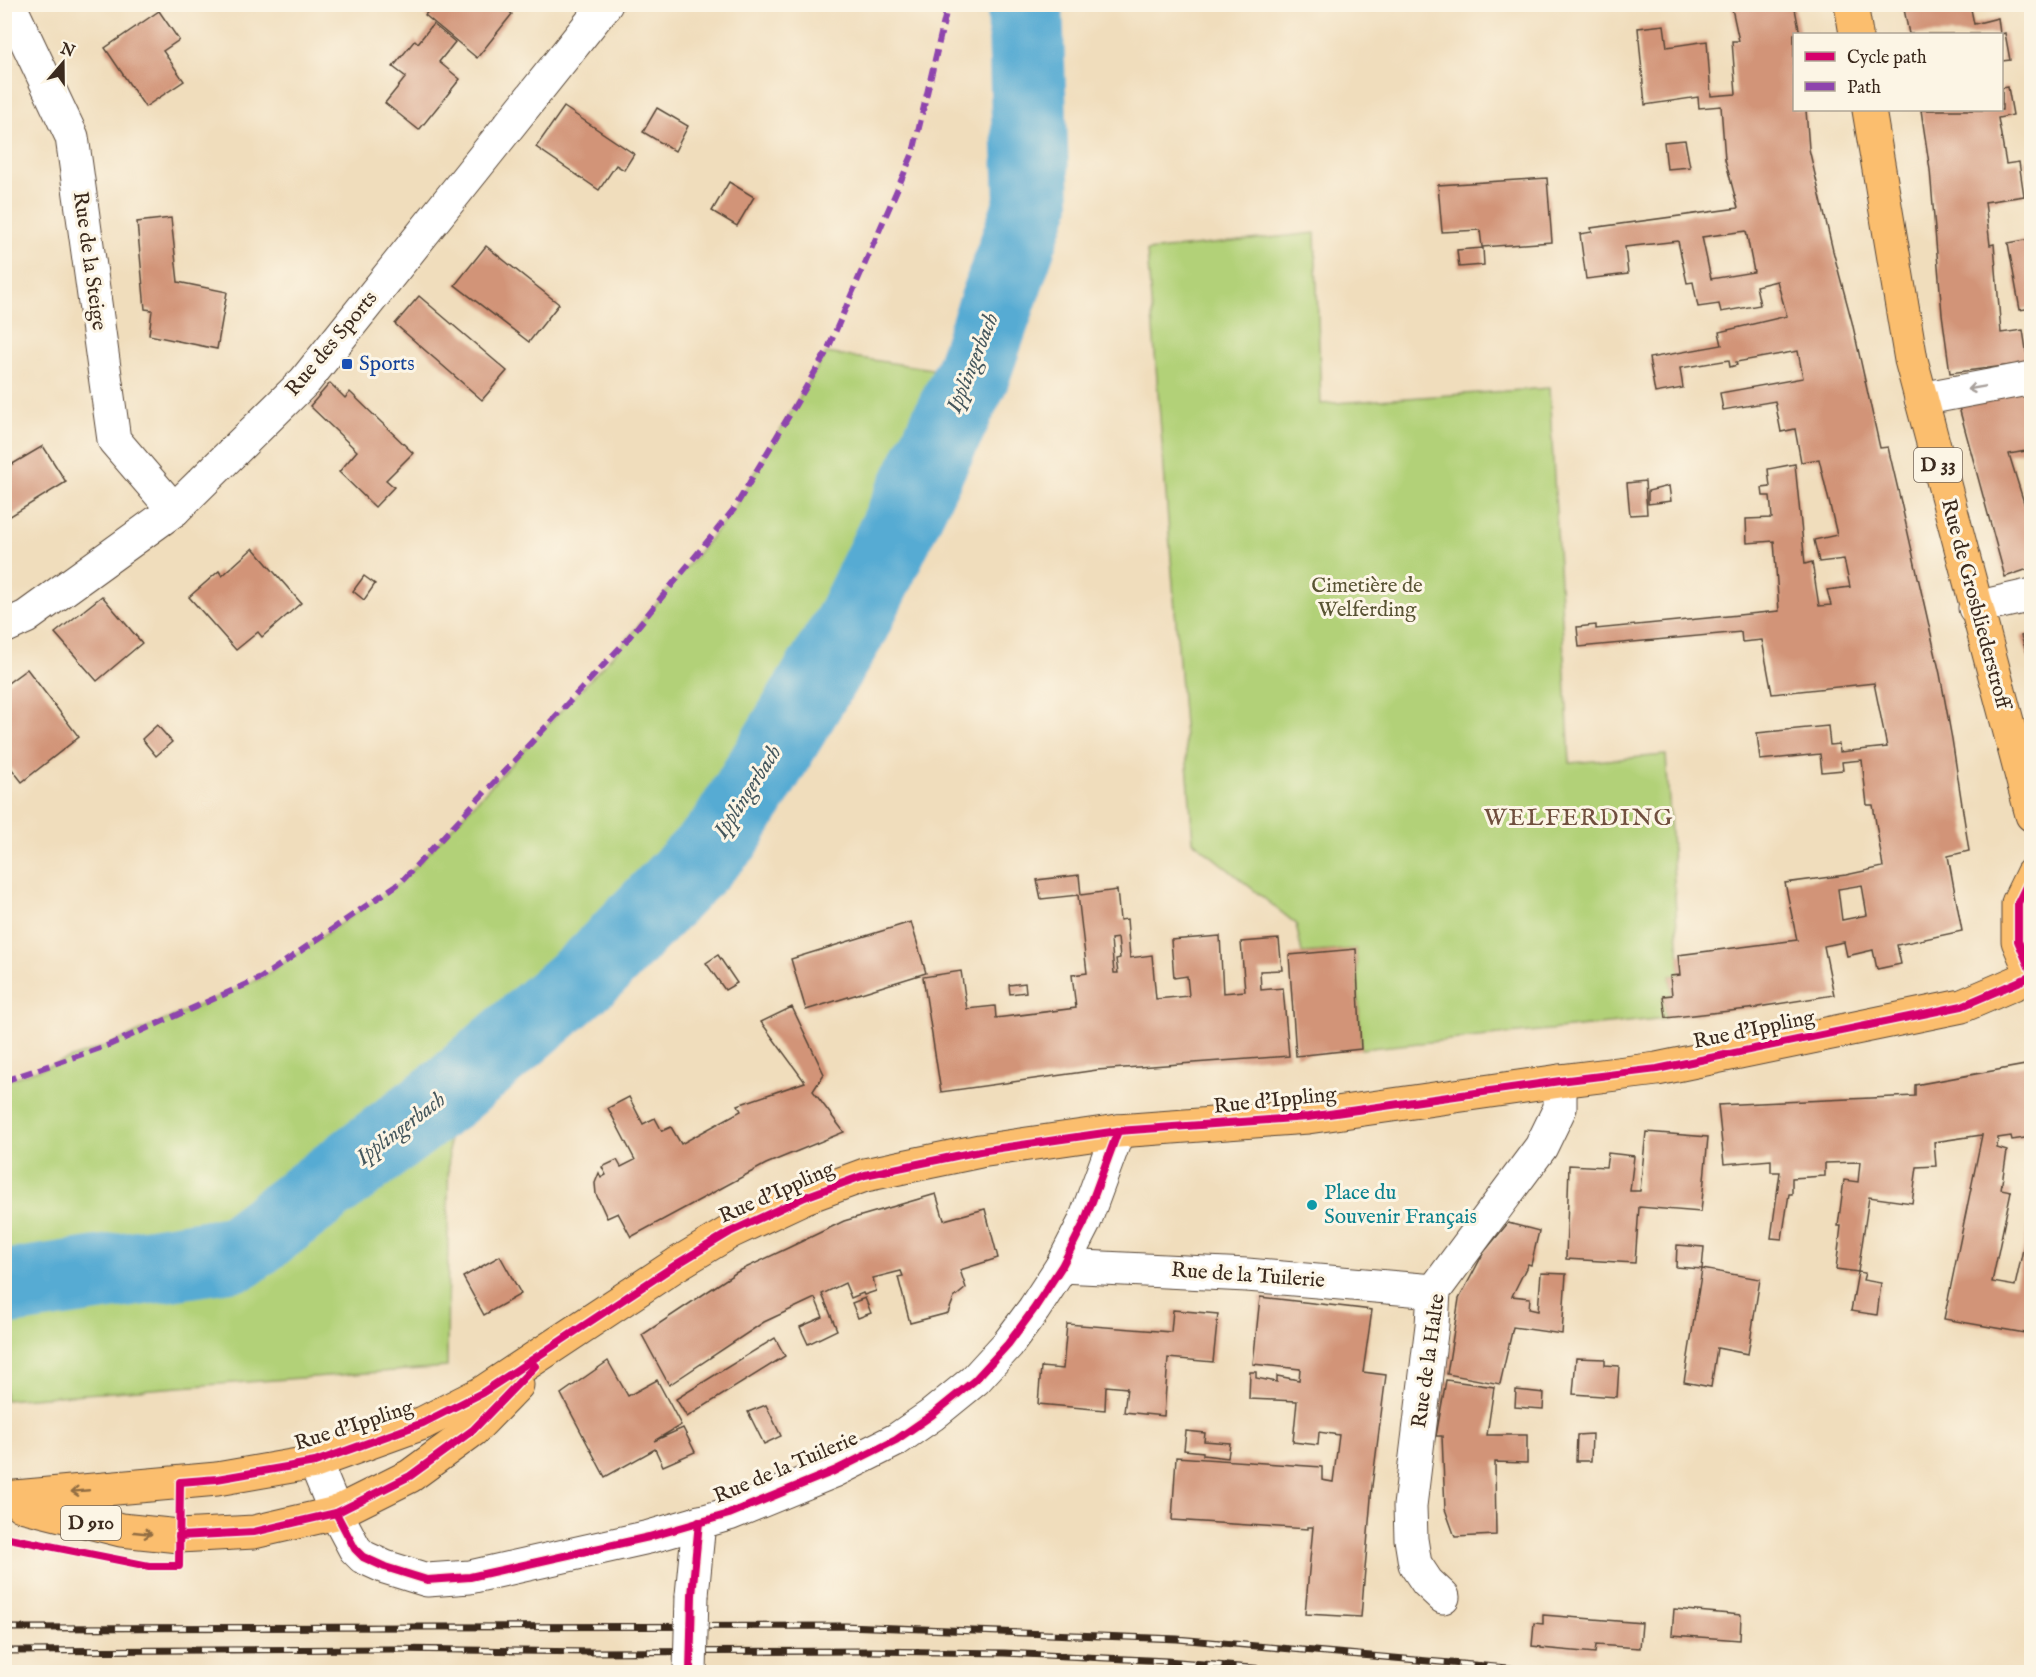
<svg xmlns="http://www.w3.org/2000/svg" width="2036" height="1677" font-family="'IM FELL English',serif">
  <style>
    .green { fill: #b2d178; stroke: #767e4b; stroke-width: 1.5 }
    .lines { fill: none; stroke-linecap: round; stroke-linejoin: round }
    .river { stroke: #57abd3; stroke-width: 76 }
    .building { fill: #d29478; fill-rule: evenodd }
    .minor-casing { stroke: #564536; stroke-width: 35 }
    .major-casing { stroke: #564536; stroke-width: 35 }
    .minor { stroke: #fff; stroke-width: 33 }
    .major { stroke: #fbbe6e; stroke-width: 33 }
    .rail-casing { stroke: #3b2a1e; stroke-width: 7 }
    .rail { stroke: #fcf5e5; stroke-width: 4.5; stroke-dasharray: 14; stroke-linecap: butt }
    .minor-bridge-casing { stroke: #564536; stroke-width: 35; stroke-linecap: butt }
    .minor-bridge { stroke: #fff; stroke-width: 33 }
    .quiet { stroke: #8e44ad; stroke-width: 6; stroke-dasharray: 12 6; stroke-linecap: butt }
    .cycleway-casing { stroke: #fcf5e5; stroke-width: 11 }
    .cycleway { stroke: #d6006c; stroke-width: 8 }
    .oneway { stroke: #a79f9a }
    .oneway2 { stroke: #916d42 }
    .transit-dot { fill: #1a4fb4; stroke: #fcf5e5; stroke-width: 2 }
    .culture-dot { fill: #0f9aa8; stroke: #fcf5e5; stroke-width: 2 }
    .labels { text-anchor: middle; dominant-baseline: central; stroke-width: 6; stroke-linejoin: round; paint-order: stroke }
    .shield { fill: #fcf5e5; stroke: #75675a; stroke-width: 1.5 }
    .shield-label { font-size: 20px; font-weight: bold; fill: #3b2a1e }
    .street-label { font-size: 21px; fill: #3b2a1e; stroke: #fcf5e5 }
    .transit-label { font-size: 21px; fill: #164399; stroke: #fcf5e5; text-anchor: start }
    .park-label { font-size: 21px; fill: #595434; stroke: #fcf5e5 }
    .culture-label { font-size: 21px; fill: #0d838f; stroke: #fcf5e5; text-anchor: start }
    .water-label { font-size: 22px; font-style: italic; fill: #45575d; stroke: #fcf5e5 }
    .quarter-label { font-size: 24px; letter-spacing: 1.5px; fill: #704f3e; stroke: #fcf5e5 }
  </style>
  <rect width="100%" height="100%" fill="#fcf5e5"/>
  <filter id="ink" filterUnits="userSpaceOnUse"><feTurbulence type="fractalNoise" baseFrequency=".0167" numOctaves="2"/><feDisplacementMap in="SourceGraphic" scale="12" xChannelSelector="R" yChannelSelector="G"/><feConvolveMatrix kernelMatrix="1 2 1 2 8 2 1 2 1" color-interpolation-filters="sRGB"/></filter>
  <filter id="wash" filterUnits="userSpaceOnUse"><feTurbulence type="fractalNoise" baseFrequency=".008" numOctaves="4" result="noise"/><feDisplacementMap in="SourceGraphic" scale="24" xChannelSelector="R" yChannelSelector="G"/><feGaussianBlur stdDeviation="1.35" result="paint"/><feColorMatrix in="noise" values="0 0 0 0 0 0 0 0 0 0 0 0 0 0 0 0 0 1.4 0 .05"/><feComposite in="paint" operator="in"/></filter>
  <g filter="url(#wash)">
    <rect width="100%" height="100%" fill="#f0ddbc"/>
    <g class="green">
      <polygon points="1315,233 1321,404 1549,388 1570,763 1666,755 1680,975 1670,976 1672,995 1663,996 1666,1018 1361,1049 1356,949 1302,953 1296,924 1193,841 1147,251"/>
      <polygon points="826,353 972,375 851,625 724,835 596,967 449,1093 447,1367 5,1400 5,1081 109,1045 261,978 401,882 626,641 734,509"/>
    </g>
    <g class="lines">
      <polyline class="river" points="4,1288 237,1253 449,1093 596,967 724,835 851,625 972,375 1032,203 1025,4"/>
    </g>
    <g id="blocks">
      <g class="building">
        <polygon points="434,4 501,4 512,14 477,58 425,15"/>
        <path d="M1731,4H1794L1800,34H1794V110H1806L1809,149L1833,251L1852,322L1880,448L1888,447L1900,498L1940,674L1952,739L1969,851L1948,856L1962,931L1897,945L1901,964L1877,969L1873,950L1847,956L1844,942L1824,946L1834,995L1758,1007L1757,1008L1666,1018L1663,996L1672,995L1670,976L1680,975L1678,955L1797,940L1785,883L1846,875L1883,867L1873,805H1867L1862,760L1842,762L1843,770L1822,772L1820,754L1760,760L1757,733L1828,726L1830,745L1839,744L1840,752L1887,747L1874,683L1772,694L1762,640L1742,642L1741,632L1579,647L1577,627L1596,625V629L1779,611L1774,541L1747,543L1746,519L1772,518L1770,496H1763L1762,488L1770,487L1768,469L1795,464L1805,564L1812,562L1819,606L1831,605L1827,590L1850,587L1844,559L1819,562L1814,540L1837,535L1819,459L1801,462L1795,429L1781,432L1775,401L1723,410L1720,393L1803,378L1798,351L1736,362L1737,365L1730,367L1729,360L1680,368L1683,388L1655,393L1649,358L1722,345L1719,332L1787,316L1777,281L1756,286L1760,305L1721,312L1719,304L1698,307L1693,282L1687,283L1678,241L1625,247L1628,274L1586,279L1580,234L1592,232L1591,228L1738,208L1725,159L1721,106L1699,108L1698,97L1645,105L1638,28L1664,25L1667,47L1707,41L1711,96L1736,94L1732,41H1739ZM1746,231L1754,272L1711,279L1702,237ZM1862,885L1867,915L1842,920L1838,889Z"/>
        <polygon points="1903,4 1970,4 1974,24 1998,18 2000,34 1909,34"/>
        <polygon points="159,11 179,40 163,51 184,81 145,107 105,48"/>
        <polygon points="433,24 455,42 439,62 460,79 419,130 385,103 406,77 393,67 415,40 418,43"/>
        <polygon points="2005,33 2010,60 2002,61 2001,34"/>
        <polygon points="2008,87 2013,115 1998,118 2006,164 2019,162 2024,196 1985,202 1990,245 1994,244 2001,333 2023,330 2028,363 1950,373 1942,314 1930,170 1921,110 2002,110 2002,88"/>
        <polygon points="564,107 634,154 624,170 616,165 599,190 536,147"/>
        <polygon points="657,108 688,126 675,151 643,132"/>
        <polygon points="1685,140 1690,167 1667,169 1664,142"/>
        <polygon points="2031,160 2031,188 2030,188 2025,161"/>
        <polygon points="1547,178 1552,242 1482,247 1480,230 1442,232 1438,185"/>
        <polygon points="729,182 754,197 737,226 712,211"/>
        <polygon points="171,218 178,282 227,292 217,349 149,335 152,310 145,309 137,222"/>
        <polygon points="2031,239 2031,308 2020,310 2008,243"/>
        <polygon points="486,246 559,304 529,342 455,285"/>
        <polygon points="1483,248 1484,265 1459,267 1457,250"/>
        <polygon points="419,296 507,371 482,400 395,324"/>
        <polygon points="330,383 345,398 350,392 413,453 386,480 394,487 375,507 339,472 357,451 310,406"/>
        <polygon points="2031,387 2031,450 2009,454 2025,506 2031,504 2031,568 2005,577 1957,400"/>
        <polygon points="43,446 66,482 4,520 4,469"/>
        <polygon points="1645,481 1647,514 1630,515 1627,483"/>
        <polygon points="1669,486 1671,501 1648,504 1648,491"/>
        <polygon points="253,548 301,603 262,637 258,632 236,650 189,597 219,571 222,576"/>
        <polygon points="364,576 375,584 364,600 353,591"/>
        <polygon points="102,596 142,643 97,681 55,633"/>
        <polygon points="2031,633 2031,665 2021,636"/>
        <polygon points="27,669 79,737 22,782 4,759 4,686"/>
        <polygon points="157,725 172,742 156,756 142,739"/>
        <path d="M1079,875L1081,895L1117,890L1120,920L1127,919L1130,958L1152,955L1156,999L1189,996L1187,976L1174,978L1171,940L1220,936L1223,993L1245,991L1241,942L1279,939L1282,970L1260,971L1261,990L1283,988L1289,1056L1097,1070L941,1092L923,977L961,971L967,1009L995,1006L996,1018L1076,1008L1072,975L1087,973L1078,895L1041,899L1037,880ZM1118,938L1120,958L1116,959L1118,973H1114L1111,939Z"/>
        <polygon points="911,922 926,973 806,1010 791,959"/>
        <polygon points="1356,949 1361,1049 1296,1056 1289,955"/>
        <polygon points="718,955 737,983 725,990 706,963"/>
        <polygon points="1025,983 1026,992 1010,994 1009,985"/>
        <polygon points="792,1007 824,1074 813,1091 844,1132 766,1164 631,1237 618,1213 607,1218 596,1194 595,1183 599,1173 601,1178 606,1175 602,1167 617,1160 621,1167 635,1160 608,1108 629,1097 643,1124 655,1118 662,1131 671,1127 681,1144 741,1111 738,1105 805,1082 761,1022"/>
        <polygon points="2031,1064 2031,1137 2012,1140 2011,1136 1998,1138 1997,1148 2007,1151 2001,1189 2011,1191 1992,1282 2015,1286 2031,1213 2031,1334 1944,1319 1982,1135 1934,1142 1936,1166 1917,1167 1912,1203 1869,1197 1858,1272 1836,1269 1841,1226 1838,1226 1844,1180 1858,1182 1860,1162 1825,1163 1825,1176 1792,1178 1792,1194 1789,1194 1782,1239 1771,1238 1780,1172 1771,1172 1771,1160 1724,1164 1718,1105 1915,1096 1915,1085"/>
        <polygon points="1646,1132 1708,1137 1701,1212 1639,1207 1635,1263 1566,1259 1569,1165 1606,1167 1608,1153 1634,1156 1630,1191 1640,1191"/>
        <polygon points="936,1194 944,1220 985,1209 998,1258 960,1270 966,1288 954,1298 948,1313 910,1323 898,1277 903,1276 901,1271 873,1278 876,1291 864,1295 863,1293 851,1298 845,1283 822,1294 837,1330 808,1344 800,1327 823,1317 815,1298 764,1322 669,1385 642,1335 737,1272 790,1247 844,1221"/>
        <polygon points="1508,1223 1539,1231 1531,1265 1528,1264 1512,1296 1530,1298 1529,1309 1538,1311 1541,1273 1566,1274 1562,1334 1513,1327 1500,1384 1447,1374 1459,1299 1484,1252"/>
        <polygon points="1677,1245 1704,1247 1702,1269 1676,1267"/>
        <polygon points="500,1256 521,1294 484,1315 463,1277"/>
        <polygon points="1702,1269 1760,1279 1748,1354 1717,1348 1711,1387 1684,1382"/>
        <polygon points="1858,1272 1865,1273 1863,1280 1881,1283 1877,1315 1851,1311"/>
        <polygon points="1260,1297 1372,1310 1363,1372 1386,1375 1372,1486 1361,1617 1305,1614 1313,1527 1308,1527 1308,1529 1172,1520 1176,1457 1322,1467 1322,1480 1333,1482 1339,1435 1319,1432 1318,1445 1293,1442 1297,1401 1249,1399 1250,1372 1256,1372 1256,1378 1277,1382 1277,1376 1299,1380 1300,1369 1253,1364"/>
        <polygon points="865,1298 871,1313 858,1318 852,1303"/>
        <polygon points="1173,1310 1218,1314 1213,1362 1168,1358 1164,1416 1124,1412 1127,1388 1106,1386 1105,1410 1038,1404 1041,1367 1063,1369 1067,1324 1171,1332"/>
        <polygon points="775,1338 785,1356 687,1417 676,1399"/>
        <polygon points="1576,1358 1605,1359 1605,1365 1619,1366 1617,1397 1573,1394"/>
        <polygon points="608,1361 628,1396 657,1380 681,1425 654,1441 683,1428 695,1452 663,1466 655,1449 605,1477 561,1394"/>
        <polygon points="1446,1380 1494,1387 1487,1435 1527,1435 1527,1463 1495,1462 1496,1535 1455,1537 1445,1509 1442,1436 1436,1436"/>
        <polygon points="1516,1390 1544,1393 1543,1409 1515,1407"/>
        <polygon points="766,1405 781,1436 764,1444 748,1412"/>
        <polygon points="1186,1431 1205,1433 1204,1441 1230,1443 1228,1458 1203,1455 1203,1452 1184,1450"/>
        <polygon points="1592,1434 1591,1461 1576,1461 1577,1435"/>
        <polygon points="1674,1609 1741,1615 1740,1640 1672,1635"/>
        <polygon points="1543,1615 1642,1623 1640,1648 1596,1645 1595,1653 1541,1648 1541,1647 1532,1646 1534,1623 1543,1624"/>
      </g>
    </g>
  </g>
  <g filter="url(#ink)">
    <use href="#blocks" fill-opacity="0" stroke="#564536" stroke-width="1.5"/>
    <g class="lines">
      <defs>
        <g id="minor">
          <polyline points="9,4 72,137 114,440 174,510"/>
          <polyline points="1921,399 2032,378"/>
          <polyline points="1975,608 2032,595"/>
          <polyline points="4,627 26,617 174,510 305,381 606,4"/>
          <polyline points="1062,1266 1247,1275 1434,1291"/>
          <polyline points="315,1462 336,1513 355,1549 363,1557 385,1567 427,1580 470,1577 649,1537 729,1514 834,1471 896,1440 932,1415 975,1380 1008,1344 1034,1309 1062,1266 1084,1223 1118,1131"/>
          <polyline points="692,1595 699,1522"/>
          <polyline points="1443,1597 1427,1582 1415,1564 1411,1539 1410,1506 1432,1325 1434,1291 1541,1147 1560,1108 1560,1081"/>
        </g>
        <g id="major">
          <polyline points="1851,4 1856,34"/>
          <polyline points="1869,110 1911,360 2032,815"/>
          <polyline points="2032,874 2018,903 2018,941 2032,974"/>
          <polyline points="4,1498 217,1479 315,1462 423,1423 482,1393 677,1264 730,1232 805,1197 865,1175 980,1151 1118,1131 1308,1117 1560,1081 1657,1069 1962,1006 2032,976"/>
          <polyline points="21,1505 121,1530 179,1536 254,1532 336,1513 410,1476 473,1430 517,1385"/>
        </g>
      </defs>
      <use href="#minor" class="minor-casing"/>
      <use href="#major" class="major-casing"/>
      <use href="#minor" class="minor"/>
      <use href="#major" class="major"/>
      <defs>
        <g id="rail">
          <polyline points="4,1628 845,1626 1177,1639 1554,1672"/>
          <polyline points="4,1651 393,1649 592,1652 871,1651 1004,1653 1167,1661 1299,1672"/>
        </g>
      </defs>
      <use href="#rail" class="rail-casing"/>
      <use href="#rail" class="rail"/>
      <defs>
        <polyline id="minor-bridge" points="690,1672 692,1595"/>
      </defs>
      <use href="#minor-bridge" class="minor-bridge-casing"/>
      <use href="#minor-bridge" class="minor-bridge"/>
      <polyline class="quiet" points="4,1081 109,1045 261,978 401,882 626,641 734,509 826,353 913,153 948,4"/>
      <defs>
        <g id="cycleway">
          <polyline points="2032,874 2018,903 2018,941 2032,974"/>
          <polyline points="336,1513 355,1549 363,1557 385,1567 427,1580 470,1577 649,1537 729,1514 834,1471 896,1440 932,1415 975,1380 1008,1344 1034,1309 1062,1266 1084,1223 1118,1131"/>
          <polyline points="179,1536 254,1532 336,1513 410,1476 473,1430 535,1366"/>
          <polyline points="4,1537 149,1566 179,1566 180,1482 217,1479 315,1462 423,1423 482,1393 677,1264 730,1232 805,1197 865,1175 980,1151 1118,1131 1308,1117 1560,1081 1657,1069 1962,1006 2032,976"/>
          <polyline points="690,1672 692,1595 699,1522"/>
        </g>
      </defs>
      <use href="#cycleway" class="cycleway-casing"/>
      <use href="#cycleway" class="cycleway"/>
    </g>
    <defs><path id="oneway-shaft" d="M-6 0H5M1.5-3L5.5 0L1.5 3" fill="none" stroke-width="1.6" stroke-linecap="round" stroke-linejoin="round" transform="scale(1.5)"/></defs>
    <use class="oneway" href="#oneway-shaft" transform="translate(1976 388) rotate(170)"/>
    <g class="oneway2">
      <use href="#oneway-shaft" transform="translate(80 1491) rotate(175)"/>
      <use href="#oneway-shaft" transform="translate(143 1533) rotate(6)"/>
    </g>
  </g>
  <rect class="transit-dot" x="341" y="358" width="12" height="12" rx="3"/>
  <circle class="culture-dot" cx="1312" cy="1205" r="6"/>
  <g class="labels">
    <g class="shield">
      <rect x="1914" y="448" width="48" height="34" rx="4.5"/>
      <rect x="61" y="1506" width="60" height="34" rx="4.5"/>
    </g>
    <g class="shield-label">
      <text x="1938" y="465">D 33</text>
      <text x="91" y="1523">D 910</text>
    </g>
    <g class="street-label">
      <text transform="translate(89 261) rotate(82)">Rue de la Steige</text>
      <text transform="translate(332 344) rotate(-50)">Rue des Sports</text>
      <text transform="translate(1975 604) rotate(75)">Rue de Grosbliederstroff</text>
      <text transform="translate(1754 1030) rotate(-12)">Rue d'Ippling</text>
      <text transform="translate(1275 1101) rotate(-6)">Rue d'Ippling</text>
      <text transform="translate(777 1193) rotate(-24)">Rue d'Ippling</text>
      <text transform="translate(1248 1276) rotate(4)">Rue de la Tuilerie</text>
      <text transform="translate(1429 1361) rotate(-82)">Rue de la Halte</text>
      <text transform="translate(354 1426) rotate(-18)">Rue d'Ippling</text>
      <text transform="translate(786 1468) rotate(-23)">Rue de la Tuilerie</text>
    </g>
    <g class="transit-label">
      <text x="359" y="364">Sports</text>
    </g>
    <g class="park-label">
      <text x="1367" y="586">Cimetière de<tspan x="1367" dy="24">Welferding</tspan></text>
    </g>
    <g class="culture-label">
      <text x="1324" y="1193">Place du<tspan x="1324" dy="24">Souvenir Français</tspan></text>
    </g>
    <g class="water-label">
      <text transform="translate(973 363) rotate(-68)">Ipplingerbach</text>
      <text transform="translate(748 792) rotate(-57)">Ipplingerbach</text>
      <text transform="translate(401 1129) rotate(-37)">Ipplingerbach</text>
    </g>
    <g class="quarter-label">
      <text x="1579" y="818">WELFERDING</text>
    </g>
  </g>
  <rect width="2036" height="1677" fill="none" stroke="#fcf5e5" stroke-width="24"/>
  <rect x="1793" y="33" width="210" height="78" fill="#fcf5e5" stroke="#afa495" stroke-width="1.5"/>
  <rect x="1805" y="52" width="30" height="9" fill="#d6006c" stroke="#afa495" stroke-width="1.5"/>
  <text x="1847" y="63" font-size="18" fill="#3b2a1e">Cycle path</text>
  <rect x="1805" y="82" width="30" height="9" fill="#8e44ad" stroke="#afa495" stroke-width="1.5"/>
  <text x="1847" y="93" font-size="18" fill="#3b2a1e">Path</text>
  <g transform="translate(63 63) rotate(20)" stroke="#fcf5e5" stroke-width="4.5" paint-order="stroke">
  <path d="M0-4.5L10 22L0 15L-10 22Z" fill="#3b2a1e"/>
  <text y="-9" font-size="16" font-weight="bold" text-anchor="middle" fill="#3b2a1e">N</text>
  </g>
</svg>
